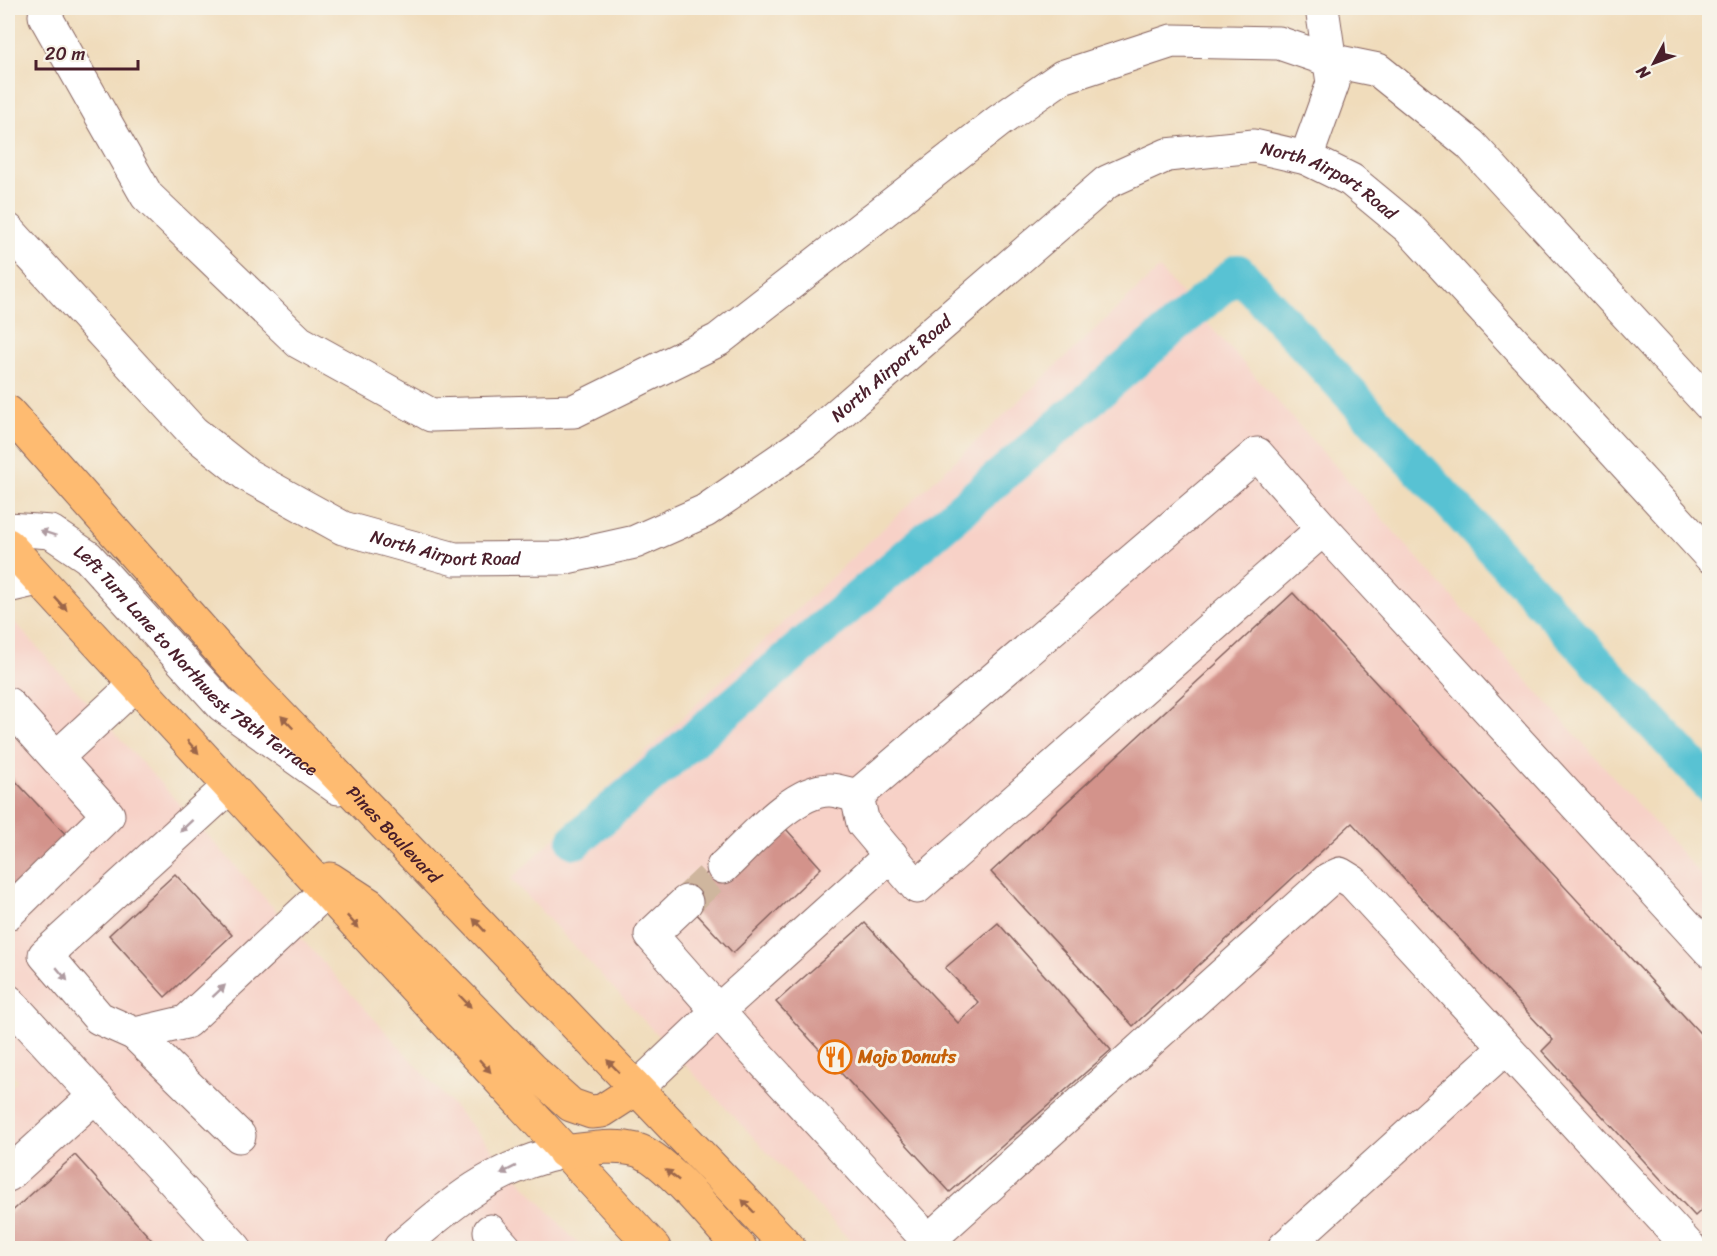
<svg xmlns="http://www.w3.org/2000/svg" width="1717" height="1256" font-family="Sriracha,sans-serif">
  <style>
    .built { fill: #f7d1c7 }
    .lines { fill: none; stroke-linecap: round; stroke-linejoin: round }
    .canal { stroke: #58c2d3; stroke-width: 36 }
    .building { fill: #d3938b }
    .minor-tunnel { stroke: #cfb69e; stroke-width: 33; stroke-dasharray: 33 16; stroke-linecap: butt }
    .minor-casing { stroke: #84615d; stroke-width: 35 }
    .highway-casing { stroke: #84615d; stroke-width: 35 }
    .minor { stroke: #fff; stroke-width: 33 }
    .highway { stroke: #febb71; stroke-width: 33 }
    .oneway { fill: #ae9aa0 }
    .oneway2 { fill: #9b654a }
    .labels { text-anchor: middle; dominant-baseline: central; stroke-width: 6; stroke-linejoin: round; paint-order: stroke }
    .street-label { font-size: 18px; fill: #4a1f2b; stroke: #f7f3e8 }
    .food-label { font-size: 18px; font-weight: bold; fill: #c56008; stroke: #f7f3e8; text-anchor: start }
  </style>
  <rect width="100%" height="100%" fill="#f7f3e8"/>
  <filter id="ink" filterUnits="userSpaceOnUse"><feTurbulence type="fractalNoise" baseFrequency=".0167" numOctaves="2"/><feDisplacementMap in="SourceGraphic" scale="12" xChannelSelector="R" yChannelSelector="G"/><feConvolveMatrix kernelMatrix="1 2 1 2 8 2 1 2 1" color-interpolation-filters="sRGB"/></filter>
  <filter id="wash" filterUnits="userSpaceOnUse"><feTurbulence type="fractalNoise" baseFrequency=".008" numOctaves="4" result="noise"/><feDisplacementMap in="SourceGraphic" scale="24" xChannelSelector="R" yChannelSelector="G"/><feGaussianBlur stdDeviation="1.35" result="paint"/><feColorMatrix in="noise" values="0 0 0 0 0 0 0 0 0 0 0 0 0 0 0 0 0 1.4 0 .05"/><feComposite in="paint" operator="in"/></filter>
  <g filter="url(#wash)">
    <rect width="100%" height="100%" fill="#f0dcbb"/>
    <g class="built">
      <polygon points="1159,269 1709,884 1709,1248 857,1248 511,879"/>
      <polygon points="8,615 582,1248 8,1248 8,1090 18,1080 8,1069"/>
    </g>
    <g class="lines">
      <polyline class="canal" points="575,841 1238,272 1710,785"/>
    </g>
    <g id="blocks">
      <g class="building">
        <polygon points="1293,593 1710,1044 1710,1202 1695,1216 1542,1051 1553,1040 1352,823 1133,1026 991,872"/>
        <polygon points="8,773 68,837 8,894"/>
        <polygon points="786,829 821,868 733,953 681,897 719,862"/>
        <polygon points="175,874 232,935 165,997 109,935"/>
        <polygon points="865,923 958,1023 979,1003 945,968 998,923 1111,1050 950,1192 776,1002"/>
        <polygon points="75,1155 159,1248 8,1248 8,1215"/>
      </g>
    </g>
  </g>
  <g filter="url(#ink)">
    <use href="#blocks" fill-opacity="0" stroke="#84615d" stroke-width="1.5"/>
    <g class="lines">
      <polyline class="minor-tunnel" points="686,902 723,867"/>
      <defs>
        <g id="minor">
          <polyline points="46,8 45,16 147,196 299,342 431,415 574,411 718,340 999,121 1062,77 1172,41 1279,43 1329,60 1378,70 1470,144 1710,405"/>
          <polyline points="1306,158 1333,83 1322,8"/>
          <path id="s1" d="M8,230L193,432L247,475L343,528L455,559L563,558L635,542L705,511L807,441L1107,182L1167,155L1254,146L1306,158L1351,180L1409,228L1710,556"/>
          <path id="s2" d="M8,529L51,532L88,557L222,705L338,788"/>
          <polyline points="1323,529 917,887 863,823 857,796 1257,454 1323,529 1710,951"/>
          <polyline points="8,586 38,579"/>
          <polyline points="8,704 108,815 8,913"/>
          <polyline points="57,757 136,684"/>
          <polyline points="229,787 45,955 99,1018 135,1034 186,1022 325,892"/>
          <path d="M723,867C748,844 793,790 829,790C838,790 848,794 857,796"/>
          <polyline points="686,902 651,935 738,1034 935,1248"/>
          <polyline points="8,1001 235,1248"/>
          <polyline points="135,1034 239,1136"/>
          <polyline points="636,1089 718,1011 891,855"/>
          <polyline points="8,1175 95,1096"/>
          <polyline points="490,1231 505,1248"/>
          <polyline points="928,1241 1329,879 1340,874 1353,882 1690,1248"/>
          <path d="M400,1248C450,1204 496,1165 564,1152"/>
          <polyline points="1284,1248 1505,1048"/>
        </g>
        <g id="highway">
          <path id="s3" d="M8,412L248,682L789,1248"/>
          <polyline points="8,545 654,1248"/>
          <polyline points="330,879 370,905 531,1069 571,1105 591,1112 602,1111 636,1089"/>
          <path d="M564,1152C587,1149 614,1144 637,1150C666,1158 718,1225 740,1248"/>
        </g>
      </defs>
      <use href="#minor" class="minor-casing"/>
      <use href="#highway" class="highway-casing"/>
      <use href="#minor" class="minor"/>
      <use href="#highway" class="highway"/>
    </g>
    <defs><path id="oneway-solid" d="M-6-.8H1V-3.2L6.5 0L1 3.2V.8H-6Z" transform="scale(1.5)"/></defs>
    <g class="oneway">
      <use href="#oneway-solid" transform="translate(48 533) rotate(-162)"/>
      <use href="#oneway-solid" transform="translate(186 826) rotate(137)"/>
      <use href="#oneway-solid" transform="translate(62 974) rotate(50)"/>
      <use href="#oneway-solid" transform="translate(219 991) rotate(-43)"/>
      <use href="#oneway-solid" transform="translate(508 1170) rotate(153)"/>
    </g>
    <g class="oneway2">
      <use href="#oneway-solid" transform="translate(61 604) rotate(47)"/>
      <use href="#oneway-solid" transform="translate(287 722) rotate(-134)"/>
      <use href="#oneway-solid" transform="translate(193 747) rotate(48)"/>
      <use href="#oneway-solid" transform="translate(353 922) rotate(47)"/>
      <use href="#oneway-solid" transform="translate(479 925) rotate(-133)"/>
      <use href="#oneway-solid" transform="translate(465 1001) rotate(46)"/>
      <use href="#oneway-solid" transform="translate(485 1066) rotate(48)"/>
      <use href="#oneway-solid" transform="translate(613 1066) rotate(-135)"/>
      <use href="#oneway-solid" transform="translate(672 1175) rotate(-142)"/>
      <use href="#oneway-solid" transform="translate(748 1206) rotate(-134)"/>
    </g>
  </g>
  <defs>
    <symbol id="restaurant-ring" viewBox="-11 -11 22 22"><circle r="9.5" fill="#f7f3e8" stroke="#e8710a" stroke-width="1.5"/><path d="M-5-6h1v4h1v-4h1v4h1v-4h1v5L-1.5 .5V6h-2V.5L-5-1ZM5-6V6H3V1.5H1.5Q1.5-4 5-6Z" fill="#e8710a"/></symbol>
  </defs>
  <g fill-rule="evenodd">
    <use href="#restaurant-ring" x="816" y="1038" width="38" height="38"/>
  </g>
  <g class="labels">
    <g class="street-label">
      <text stroke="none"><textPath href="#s1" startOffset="1584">North Airport Road</textPath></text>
      <text stroke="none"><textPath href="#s1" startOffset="1062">North Airport Road</textPath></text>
      <text stroke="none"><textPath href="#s1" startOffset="558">North Airport Road</textPath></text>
      <text stroke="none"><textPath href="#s2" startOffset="238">Left Turn Lane to Northwest 78th Terrace</textPath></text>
      <text stroke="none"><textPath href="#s3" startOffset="572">Pines Boulevard</textPath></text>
    </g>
    <g class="food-label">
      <text x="858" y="1057">Mojo Donuts</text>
    </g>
  </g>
  <rect width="1717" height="1256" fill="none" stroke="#f7f3e8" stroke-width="30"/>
  <g transform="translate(1654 63) rotate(229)" stroke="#f7f3e8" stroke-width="4.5" paint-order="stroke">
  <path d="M0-4.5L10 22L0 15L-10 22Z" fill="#4a1f2b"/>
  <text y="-9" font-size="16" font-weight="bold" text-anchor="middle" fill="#4a1f2b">N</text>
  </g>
  <path d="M36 60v9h102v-9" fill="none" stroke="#4a1f2b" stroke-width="3"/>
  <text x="45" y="60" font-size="18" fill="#4a1f2b" stroke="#f7f3e8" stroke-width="4.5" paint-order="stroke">20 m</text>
</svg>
